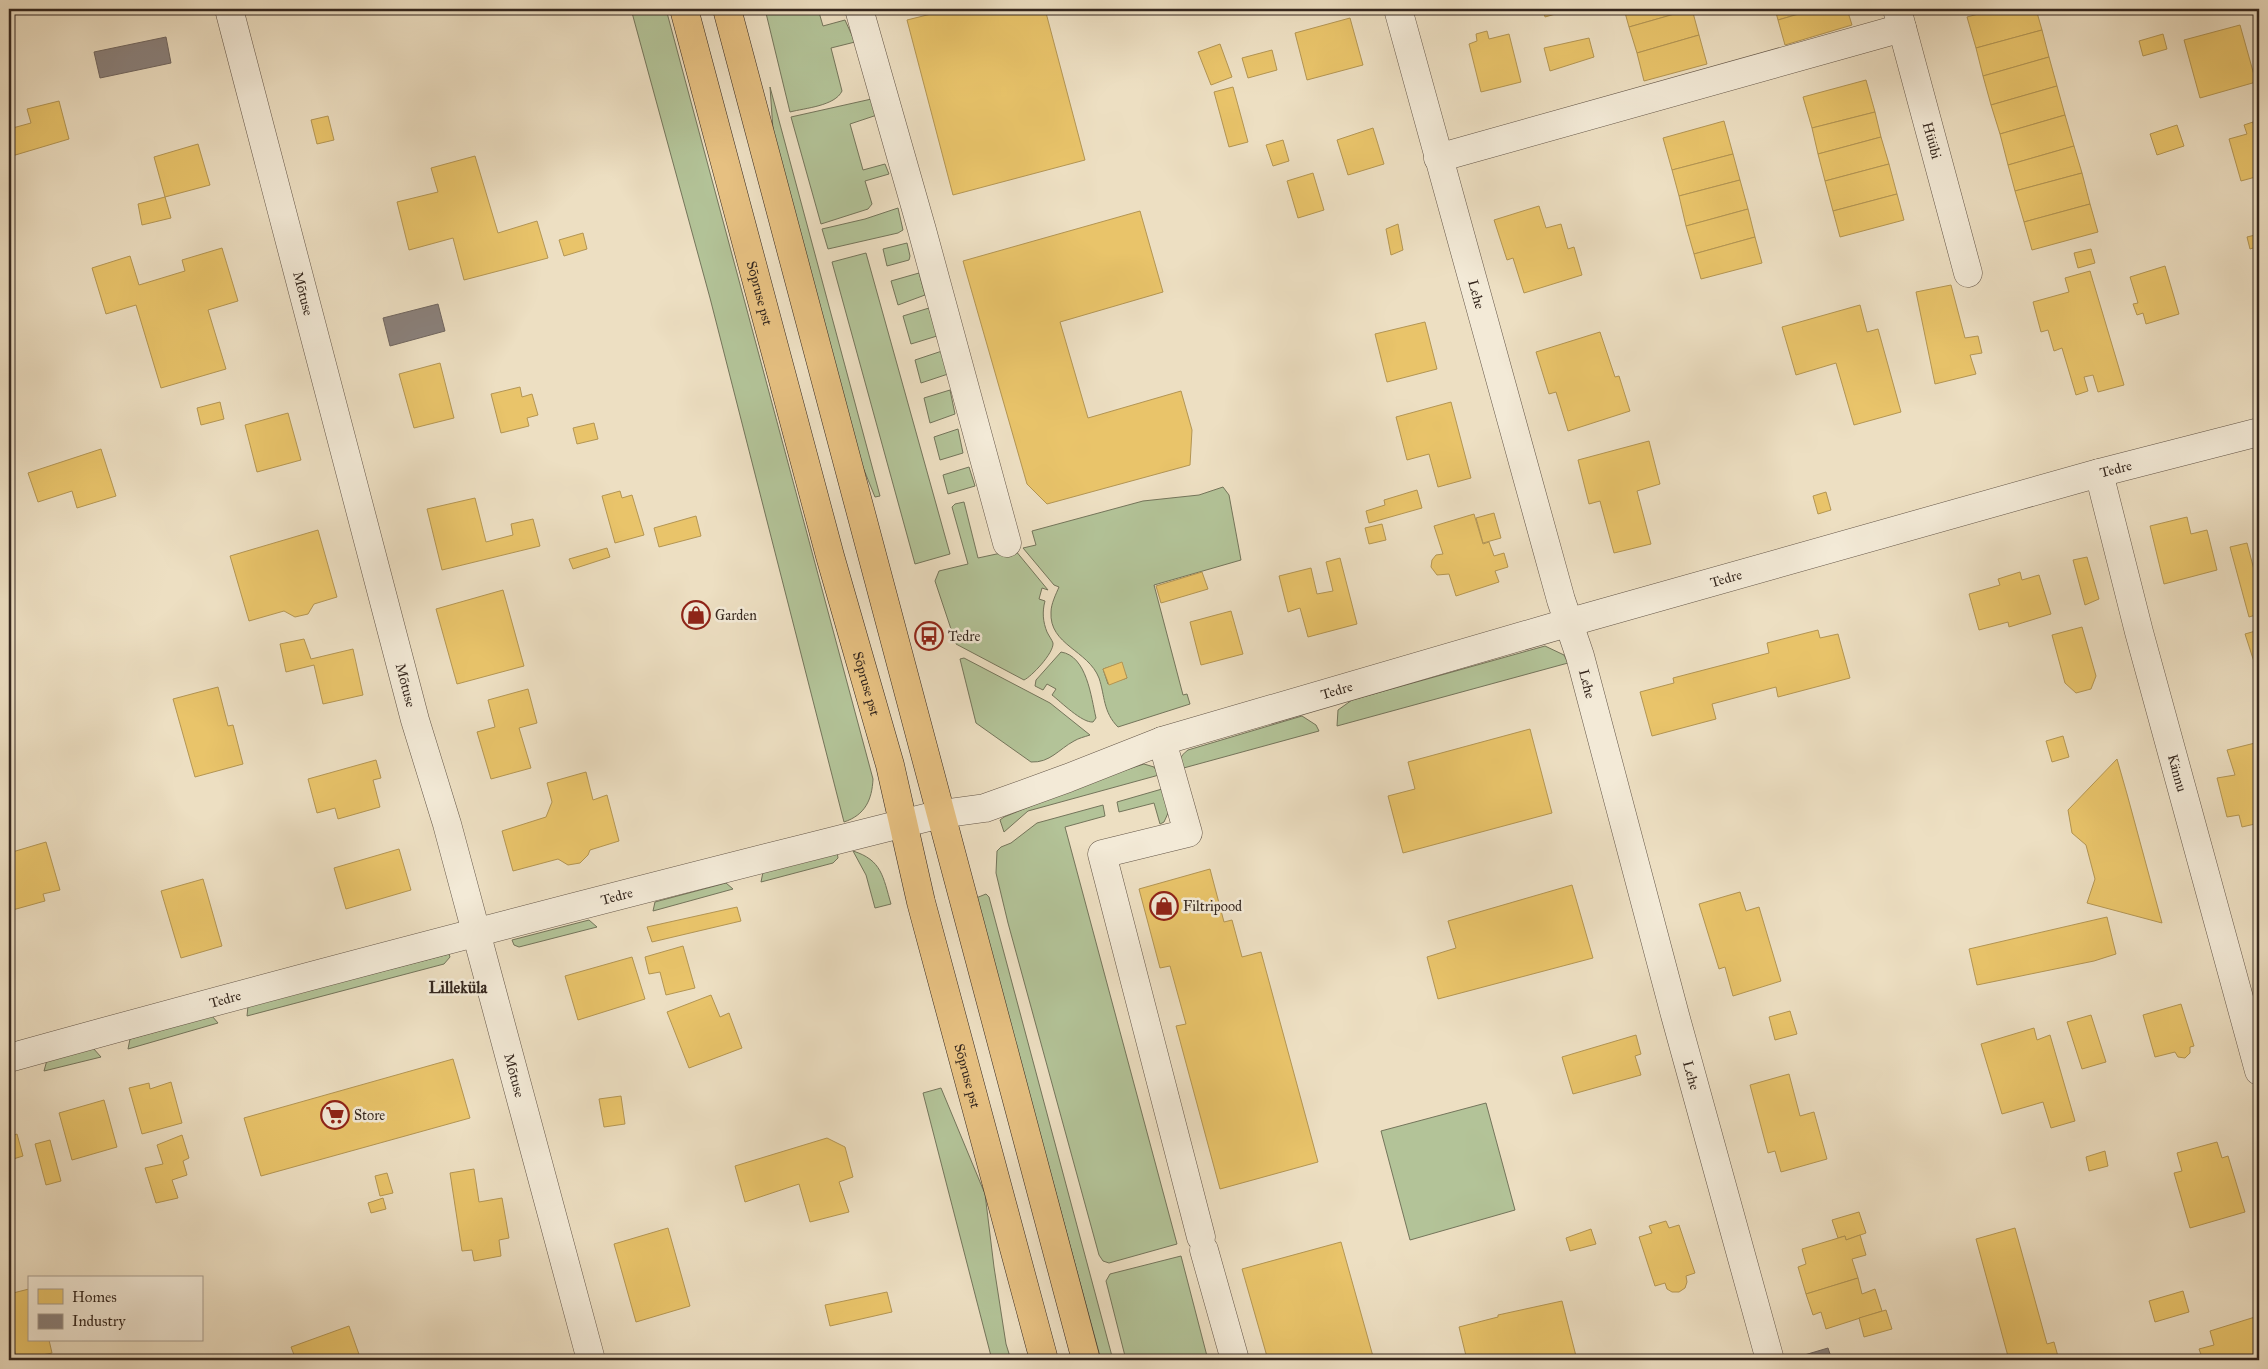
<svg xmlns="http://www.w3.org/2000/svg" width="2268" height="1369" font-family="'IM FELL Great Primer',serif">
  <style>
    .green { fill: #b3c398; stroke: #74755b; fill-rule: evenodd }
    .homes { fill: #e9c46a; stroke: #b39553 }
    .industry { fill: #8a817c; stroke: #706660 }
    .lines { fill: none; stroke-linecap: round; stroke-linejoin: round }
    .minor-casing { stroke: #635547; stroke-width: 29 }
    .major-casing { stroke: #35271e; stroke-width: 29 }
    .minor { stroke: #f3ead7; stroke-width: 28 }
    .major { stroke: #e6c081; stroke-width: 28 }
    .labels { text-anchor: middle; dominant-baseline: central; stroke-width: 5; stroke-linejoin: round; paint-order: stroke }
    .street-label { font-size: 14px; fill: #35271e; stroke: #f3ead7 }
    .poi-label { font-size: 14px; fill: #35271e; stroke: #f3ead7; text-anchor: start }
    .quarter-label { font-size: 16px; font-weight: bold; fill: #35271e; stroke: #f3ead7 }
  </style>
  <rect width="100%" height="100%" fill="#eddfc2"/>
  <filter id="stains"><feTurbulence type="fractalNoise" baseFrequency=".004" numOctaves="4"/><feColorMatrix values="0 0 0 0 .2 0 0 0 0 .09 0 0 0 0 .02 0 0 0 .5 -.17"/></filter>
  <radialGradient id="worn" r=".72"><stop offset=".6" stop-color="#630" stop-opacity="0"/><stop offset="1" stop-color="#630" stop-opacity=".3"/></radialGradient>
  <g class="green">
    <path d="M631,9H666L873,779C872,800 865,815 844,822L710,298Z"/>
    <path d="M765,9H818L823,26L845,20L855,42L831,48L842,91C835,106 805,108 790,112Z"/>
    <polygon points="770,87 880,496 875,497 860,460 774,144"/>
    <polygon points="876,98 880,114 850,124 863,170 885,164 889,174 865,181 872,204 868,209 821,224 791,117"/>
    <polygon points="898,208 903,230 898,233 828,249 822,229 865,219"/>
    <polygon points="907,243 910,256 909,260 887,266 883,249"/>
    <polygon points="866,253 950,554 915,564 832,262"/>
    <polygon points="919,273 925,295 898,305 891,281"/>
    <polygon points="929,308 937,336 911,344 903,316"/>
    <polygon points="942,351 948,374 921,383 915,360"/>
    <polygon points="950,390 955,414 930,423 924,398"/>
    <polygon points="958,429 963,453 940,460 934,437"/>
    <polygon points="969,467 975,486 948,494 943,475"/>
    <path d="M1223,487L1229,495L1241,560L1154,585L1183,695L1187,694L1190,704L1118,727C1103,712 1105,696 1099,678C1088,650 1049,645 1051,612C1051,604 1056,594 1059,587L1054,585L1023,548L1036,545L1032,531L1143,501L1199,495ZM1121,663L1127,678L1108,684L1103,669Z"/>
    <path d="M964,502L978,558L1015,550L1048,590L1042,588L1039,599L1045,601C1042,612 1043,622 1047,632C1049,636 1052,640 1053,643C1054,653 1031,677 1024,680L956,644L935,581L939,571L968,564L952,507L955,504Z"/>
    <polygon points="1545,646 1564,655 1568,663 1337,726 1338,710 1352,700"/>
    <path d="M1061,652C1087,656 1091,697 1096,718L1093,722C1082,723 1061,702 1052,695L1056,689L1047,684L1043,690L1035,686L1036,680Z"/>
    <path d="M964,658L1050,703L1090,735C1084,737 1079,738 1074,741C1059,749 1050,763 1031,762L976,723L960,659Z"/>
    <path d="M1302,716L1316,725L1319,731L1180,769C1179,760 1180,756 1188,750Z"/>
    <polygon points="1144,764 1154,767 1159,775 1028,811 1004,832 1000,820 1004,817 1101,778"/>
    <polygon points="1162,789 1169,811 1164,822 1160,824 1154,803 1119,812 1117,802"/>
    <polygon points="1103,805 1105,816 1065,827 1177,1244 1109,1263 1103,1261 1099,1255 1008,923 996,873 997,851 1001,847 1011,843 1037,823"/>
    <path d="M853,851C882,860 883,877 891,904L875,908L866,875Z"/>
    <polygon points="837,852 838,858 833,863 761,882 763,872"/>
    <polygon points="726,883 733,889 653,911 655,902"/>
    <polygon points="986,894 989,897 1113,1360 1101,1360 976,898"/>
    <polygon points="589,920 597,927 519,947 514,945 512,940"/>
    <polygon points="449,954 450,957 444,964 247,1016 248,1006"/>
    <polygon points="212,1016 218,1023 128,1049 130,1039"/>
    <polygon points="93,1048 101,1057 44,1071 47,1060"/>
    <polygon points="941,1088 985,1194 994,1267 1006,1344 1011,1360 992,1360 923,1093"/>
    <polygon points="1486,1103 1515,1210 1410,1240 1381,1131"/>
    <polygon points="1181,1256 1208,1360 1126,1360 1106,1281 1110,1274"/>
  </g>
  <g class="homes">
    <polygon points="951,9 1045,9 1085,160 953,195 907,20"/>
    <polygon points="1543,9 1573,9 1545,17"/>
    <polygon points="1624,9 1692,9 1629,27"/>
    <polygon points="1692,9 1699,35 1637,53 1629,27"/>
    <polygon points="1775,9 1816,9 1778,20"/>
    <polygon points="1816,9 1847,9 1852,25 1785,45 1778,20"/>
    <polygon points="1997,9 2036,9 2042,30 1976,48 1967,17"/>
    <polygon points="1350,18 1363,65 1307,80 1295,33"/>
    <polygon points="2240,25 2256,82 2200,98 2184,40"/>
    <polygon points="2042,30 2049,57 1983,76 1976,48"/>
    <polygon points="1487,31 1489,39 1509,34 1521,82 1481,92 1469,44 1477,41 1476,34"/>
    <polygon points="2163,34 2167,49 2143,56 2139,41"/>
    <polygon points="1699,35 1707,64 1644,81 1637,53"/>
    <polygon points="1589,38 1594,57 1550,71 1544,48"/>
    <polygon points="1220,44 1232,77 1211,85 1198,52"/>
    <polygon points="1272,50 1277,70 1248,78 1242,58"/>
    <polygon points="2049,57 2057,86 1991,105 1983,76"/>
    <polygon points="1866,80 1875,112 1812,128 1803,97"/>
    <polygon points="2057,86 2065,115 2000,134 1991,105"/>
    <polygon points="1233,87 1248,142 1229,147 1214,92"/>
    <polygon points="59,101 69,139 12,156 9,146 9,129 31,123 27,109"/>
    <polygon points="1875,112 1881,137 1818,154 1812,128"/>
    <polygon points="2065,115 2074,146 2008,165 2000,134"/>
    <polygon points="328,116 334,140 317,144 311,120"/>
    <polygon points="1724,121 1733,154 1672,170 1663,138"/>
    <polygon points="2253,122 2255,132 2259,131 2259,176 2241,181 2229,139 2247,134 2244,125"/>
    <polygon points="2177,125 2184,146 2157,155 2150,134"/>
    <polygon points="1373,128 1384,164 1348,175 1337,140"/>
    <polygon points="1881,137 1889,164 1825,181 1818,154"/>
    <polygon points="1283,140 1289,161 1273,166 1266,145"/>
    <polygon points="198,144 210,185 165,197 154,157"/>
    <polygon points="2074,146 2082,173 2015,191 2008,165"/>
    <polygon points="1733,154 1740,180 1679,196 1672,170"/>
    <polygon points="475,156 498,233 537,221 548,258 464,280 453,238 409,250 397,202 438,192 431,168"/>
    <polygon points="1889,164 1897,194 1833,211 1825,181"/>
    <polygon points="1313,173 1324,210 1298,218 1287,181"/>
    <polygon points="2082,173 2090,204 2024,222 2015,191"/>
    <polygon points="1740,180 1748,209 1686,226 1679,196"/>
    <polygon points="1897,194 1904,220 1840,237 1833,211"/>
    <polygon points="165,197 171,218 142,225 138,204"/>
    <polygon points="2090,204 2098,232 2032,250 2024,222"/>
    <polygon points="1539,206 1546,228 1561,224 1568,249 1574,247 1582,275 1524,293 1513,258 1507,260 1494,220"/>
    <polygon points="1748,209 1755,237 1694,254 1686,226"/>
    <polygon points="1140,211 1163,292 1060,322 1088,418 1181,391 1192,430 1190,465 1047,504 1027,484 963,261"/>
    <polygon points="1398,224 1403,250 1391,255 1386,229"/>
    <polygon points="583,233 587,249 564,256 559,240"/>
    <polygon points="2259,234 2259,246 2250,249 2247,237"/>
    <polygon points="1755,237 1762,263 1701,279 1694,254"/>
    <polygon points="222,248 238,301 208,310 226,369 161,388 136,305 106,314 92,268 130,256 139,285 185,271 182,260"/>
    <polygon points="2091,249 2095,263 2078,268 2074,253"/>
    <polygon points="2165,266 2179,314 2146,324 2143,313 2137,315 2133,304 2138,303 2130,277"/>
    <polygon points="2090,271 2124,385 2098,392 2093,375 2084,377 2088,391 2076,395 2062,348 2054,351 2048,330 2041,332 2033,302 2069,292 2065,278"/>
    <polygon points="1951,285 1965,338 1978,336 1982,353 1970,355 1976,374 1935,384 1916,292"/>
    <polygon points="1860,305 1867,332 1878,329 1901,412 1854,425 1836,363 1796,375 1782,327"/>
    <polygon points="1425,322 1437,369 1387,382 1375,334"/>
    <polygon points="1600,332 1615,377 1619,376 1630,411 1568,431 1556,392 1549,394 1536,352"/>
    <polygon points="440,363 454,418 414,428 399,374"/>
    <polygon points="520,387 522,397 532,394 538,415 527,418 529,426 501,433 491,394"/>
    <polygon points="220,402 224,419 201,425 197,408"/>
    <polygon points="1451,402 1471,478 1438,487 1429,454 1407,460 1396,417"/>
    <polygon points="288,413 301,460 257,472 245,425"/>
    <polygon points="594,423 598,439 577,444 573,428"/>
    <polygon points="1649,441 1660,484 1637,491 1651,544 1614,553 1600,501 1589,504 1578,460"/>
    <polygon points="101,449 116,496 77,508 72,491 38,502 28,473"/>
    <polygon points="1417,490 1422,508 1369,523 1366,511 1385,505 1384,500"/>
    <polygon points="620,491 622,498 632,495 644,535 615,543 602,496"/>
    <polygon points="1826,492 1831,510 1818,514 1813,496"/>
    <polygon points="475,498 486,542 513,535 511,524 533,519 540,546 442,570 427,509"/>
    <polygon points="1494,513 1501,538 1483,543 1476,518"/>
    <polygon points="1474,514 1483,544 1489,542 1494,556 1504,553 1508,567 1495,571 1499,582 1456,596 1449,574 1437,575 1431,567 1432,560 1436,555 1443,554 1434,526"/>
    <polygon points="696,516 701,536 659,547 654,528"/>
    <polygon points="2187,517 2191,534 2207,530 2217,570 2164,584 2150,526"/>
    <polygon points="1382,524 1386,540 1369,544 1365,528"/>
    <polygon points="318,530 337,597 314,604 308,614 295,617 284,611 249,621 230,556"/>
    <polygon points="2247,543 2259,589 2259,614 2249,617 2230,547"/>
    <polygon points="607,548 610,557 573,569 569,559"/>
    <polygon points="2087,557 2099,599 2085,605 2073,560"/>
    <polygon points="1340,558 1357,624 1308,637 1300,608 1288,612 1279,576 1311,568 1317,594 1333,591 1326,562"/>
    <polygon points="1202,572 1208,589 1161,603 1156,586"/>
    <polygon points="2020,572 2022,580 2039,575 2051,614 2009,627 2008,622 1979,630 1969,594 2000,585 1998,579"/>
    <polygon points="503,590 524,666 457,684 436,609"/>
    <polygon points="1231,611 1243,654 1201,665 1190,622"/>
    <polygon points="2082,627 2096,676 2091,689 2076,693 2065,683 2052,635"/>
    <polygon points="1818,630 1820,638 1838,634 1850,678 1778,697 1776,687 1712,704 1716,719 1652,736 1640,692 1674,683 1673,678 1769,653 1767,643"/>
    <polygon points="2259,630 2259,670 2257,671 2245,634"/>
    <polygon points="304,639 311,659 353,649 363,695 323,704 314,665 286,672 280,644"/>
    <polygon points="1122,662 1127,678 1109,685 1103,669"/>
    <polygon points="218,687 228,726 233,725 243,764 195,777 173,699"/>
    <polygon points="528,689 537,723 519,728 531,768 491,779 477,732 495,727 488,700"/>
    <polygon points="1530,729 1552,813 1403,853 1388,796 1415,789 1408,762"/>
    <polygon points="2063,736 2069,757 2052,762 2046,741"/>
    <polygon points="2259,742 2259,823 2242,827 2239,815 2227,817 2217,778 2235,775 2227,750"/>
    <polygon points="2117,759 2127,794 2162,923 2087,903 2095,879 2086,845 2072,833 2068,810"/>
    <polygon points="376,760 381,778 373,780 380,807 338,819 335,808 317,813 308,779"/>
    <polygon points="586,772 593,800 607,795 619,841 590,850 588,855 580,863 568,865 558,859 513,871 502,831 546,817 552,802 547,783"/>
    <polygon points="46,842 60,890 43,894 45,901 9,911 9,853"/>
    <polygon points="399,849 411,890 346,909 334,868"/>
    <polygon points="1210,869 1224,922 1232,920 1242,957 1261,952 1318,1162 1220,1189 1176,1026 1186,1024 1170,966 1160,968 1139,889"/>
    <polygon points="203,879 222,946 181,958 161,891"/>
    <polygon points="1572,885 1593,958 1438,999 1427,957 1456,948 1448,921"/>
    <polygon points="1740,892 1746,911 1759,907 1781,981 1733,996 1725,967 1719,969 1699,904"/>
    <polygon points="737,907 741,921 652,942 647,927"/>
    <polygon points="2107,917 2116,954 2094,961 1977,985 1969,949"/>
    <polygon points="683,946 695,988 666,995 660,972 649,974 645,957"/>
    <polygon points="632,957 645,999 578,1020 565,976"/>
    <polygon points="711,995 720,1017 729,1013 742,1048 689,1068 667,1012"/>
    <polygon points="2181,1004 2194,1046 2190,1047 2190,1053 2185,1058 2178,1057 2175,1052 2155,1057 2143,1015"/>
    <polygon points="1790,1011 1797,1034 1775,1040 1769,1017"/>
    <polygon points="2091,1015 2106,1062 2082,1069 2067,1022"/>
    <polygon points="2034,1028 2037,1040 2050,1035 2075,1121 2051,1128 2043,1102 2002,1114 1981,1044"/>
    <polygon points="1636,1035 1641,1054 1635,1056 1641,1075 1573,1094 1562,1057"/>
    <polygon points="453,1059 470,1118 261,1176 244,1118"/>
    <polygon points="1789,1074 1800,1116 1814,1112 1827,1159 1781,1172 1775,1151 1768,1153 1750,1085"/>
    <polygon points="171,1082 182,1123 142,1134 129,1088 149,1083 150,1089"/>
    <polygon points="621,1096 625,1124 604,1127 599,1099"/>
    <polygon points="104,1100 117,1147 72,1160 59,1113"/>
    <polygon points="17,1134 23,1156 10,1160 13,1173 9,1174 9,1137"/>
    <polygon points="182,1135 189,1158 183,1161 187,1175 172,1180 178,1198 156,1203 145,1168 163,1164 157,1145"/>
    <polygon points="827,1138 845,1147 853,1177 839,1182 849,1212 810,1222 799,1184 745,1202 735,1166"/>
    <polygon points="50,1140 61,1181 46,1185 35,1144"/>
    <polygon points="2217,1142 2222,1158 2228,1156 2245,1212 2190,1228 2174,1173 2182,1171 2177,1153"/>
    <polygon points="2105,1151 2108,1166 2089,1171 2086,1157"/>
    <polygon points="474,1169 479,1202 502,1198 509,1238 499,1240 501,1256 474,1261 472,1250 462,1251 450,1173"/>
    <polygon points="387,1173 393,1193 380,1196 375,1176"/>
    <polygon points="383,1198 386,1209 371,1213 368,1203"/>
    <polygon points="1859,1212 1866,1233 1846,1240 1845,1236 1838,1238 1832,1220"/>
    <polygon points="1666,1221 1669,1228 1679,1225 1695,1273 1686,1276 1687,1282 1685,1288 1679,1292 1672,1292 1667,1289 1665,1283 1655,1286 1639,1237 1652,1233 1649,1226"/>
    <polygon points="668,1228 690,1306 636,1322 614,1244"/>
    <polygon points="2015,1228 2047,1344 2054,1342 2059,1360 2018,1360 2018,1358 2009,1360 1976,1239"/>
    <polygon points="1591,1229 1596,1244 1570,1251 1566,1238"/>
    <polygon points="1860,1235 1866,1255 1852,1259 1858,1278 1806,1294 1798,1267 1806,1264 1802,1249 1845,1236 1846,1240"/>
    <polygon points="1341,1242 1374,1360 1268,1360 1242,1269"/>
    <polygon points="1858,1278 1862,1294 1875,1289 1882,1311 1826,1329 1821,1312 1813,1315 1806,1294"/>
    <polygon points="29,1289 29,1340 49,1340 52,1353 17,1360 9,1328 9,1294"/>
    <polygon points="2183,1291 2189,1312 2155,1322 2149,1301"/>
    <polygon points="887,1292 892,1312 830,1326 825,1305"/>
    <polygon points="1562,1301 1577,1360 1467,1360 1459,1327 1498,1317 1498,1315"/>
    <polygon points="1886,1310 1892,1329 1864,1337 1859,1318"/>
    <polygon points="2255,1317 2259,1332 2259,1360 2203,1360 2199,1349 2214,1345 2210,1331"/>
    <polygon points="349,1326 361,1360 296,1360 291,1347"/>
    <polygon points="9,1335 15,1360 9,1360"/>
  </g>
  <g class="industry">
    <polygon points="166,37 171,63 100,78 94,52"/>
    <polygon points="438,304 445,331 390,346 383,318"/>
    <polygon points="1828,1348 1832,1360 1802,1360 1801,1356"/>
  </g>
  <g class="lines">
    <defs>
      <g id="minor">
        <path id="s1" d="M229,9L415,720L447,824L591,1360"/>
        <polyline points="859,9 922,230 1007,543"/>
        <path id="s2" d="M1398,9L1561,600L1580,656L1675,1015L1770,1360"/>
        <path id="s3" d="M1897,9L1968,273"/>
        <polyline points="1438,158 1902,28"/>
        <path id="s4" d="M2099,473L2139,632L2259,1071"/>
        <polyline points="1162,741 1188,833 1102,854 1201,1237"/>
        <path id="s5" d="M9,1058C318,972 629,892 941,814L985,808L1068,778L1162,741L1567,623L2099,473L2259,432"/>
        <polyline points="1204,1250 1235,1360"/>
      </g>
      <g id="major">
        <path id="s6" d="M684,9L830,556L890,765L921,902L1044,1360"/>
        <polyline points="727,9 1086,1360"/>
      </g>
    </defs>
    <use href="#minor" class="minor-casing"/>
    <use href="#major" class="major-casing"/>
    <use href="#minor" class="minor"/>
    <use href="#major" class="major"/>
  </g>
  <defs>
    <symbol id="shop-ring" viewBox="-11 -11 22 22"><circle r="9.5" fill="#f3ead7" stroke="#8f2418" stroke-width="1.5"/><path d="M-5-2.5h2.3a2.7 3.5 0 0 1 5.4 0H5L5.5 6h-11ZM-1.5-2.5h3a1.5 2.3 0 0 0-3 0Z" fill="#8f2418"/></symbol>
    <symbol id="bus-ring" viewBox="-11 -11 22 22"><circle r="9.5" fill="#f3ead7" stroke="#8f2418" stroke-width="1.5"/><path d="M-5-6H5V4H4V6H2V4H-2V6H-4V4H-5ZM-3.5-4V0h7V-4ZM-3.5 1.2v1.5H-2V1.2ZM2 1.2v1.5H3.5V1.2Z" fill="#8f2418"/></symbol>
    <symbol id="supermarket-ring" viewBox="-11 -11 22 22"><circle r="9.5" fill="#f3ead7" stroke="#8f2418" stroke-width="1.5"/><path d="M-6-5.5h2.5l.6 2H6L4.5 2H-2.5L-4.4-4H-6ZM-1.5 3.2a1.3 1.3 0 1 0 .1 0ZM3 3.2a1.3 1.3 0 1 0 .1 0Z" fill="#8f2418"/></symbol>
  </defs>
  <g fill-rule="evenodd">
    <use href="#shop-ring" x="680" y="599" width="32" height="32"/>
    <use href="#bus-ring" x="913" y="620" width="32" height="32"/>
    <use href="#shop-ring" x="1148" y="890" width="32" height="32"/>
    <use href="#supermarket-ring" x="319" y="1099" width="32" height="32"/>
  </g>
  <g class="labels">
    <g class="street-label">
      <text stroke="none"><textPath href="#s3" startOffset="136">Hüübi</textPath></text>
      <text stroke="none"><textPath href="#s6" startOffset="294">Sõpruse pst</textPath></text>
      <text stroke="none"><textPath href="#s1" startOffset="294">Mõtuse</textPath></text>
      <text stroke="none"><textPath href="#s2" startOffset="296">Lehe</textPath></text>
      <text stroke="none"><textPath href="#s5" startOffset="2189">Tedre</textPath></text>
      <text stroke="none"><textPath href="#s5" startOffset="1784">Tedre</textPath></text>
      <text stroke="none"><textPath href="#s2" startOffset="701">Lehe</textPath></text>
      <text stroke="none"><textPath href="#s6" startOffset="699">Sõpruse pst</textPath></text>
      <text stroke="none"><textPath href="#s1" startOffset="699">Mõtuse</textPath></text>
      <text stroke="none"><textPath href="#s5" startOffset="1379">Tedre</textPath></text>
      <text stroke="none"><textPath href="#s4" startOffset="310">Kännu</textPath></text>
      <text stroke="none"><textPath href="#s5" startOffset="629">Tedre</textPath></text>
      <text stroke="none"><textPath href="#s5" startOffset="224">Tedre</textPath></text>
      <text stroke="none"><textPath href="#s2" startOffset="1106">Lehe</textPath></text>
      <text stroke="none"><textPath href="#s1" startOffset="1104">Mõtuse</textPath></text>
      <text stroke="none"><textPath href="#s6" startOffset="1104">Sõpruse pst</textPath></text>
    </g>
    <g class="poi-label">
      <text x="715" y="615">Garden</text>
      <text x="948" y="636">Tedre</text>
      <text x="1183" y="906">Filtripood</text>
      <text x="354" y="1115">Store</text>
    </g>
    <g class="quarter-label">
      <text x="458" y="987">Lilleküla</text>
    </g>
  </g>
  <rect width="2268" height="1369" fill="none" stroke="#eddfc2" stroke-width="30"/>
  <rect x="10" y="10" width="2248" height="1349" fill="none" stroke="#35271e" stroke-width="2.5"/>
  <rect x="15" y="15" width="2238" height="1339" fill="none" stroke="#35271e"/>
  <rect x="28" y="1276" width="175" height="65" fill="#f3ead7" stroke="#a79c8d"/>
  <rect x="38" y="1289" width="25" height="15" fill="#e9c46a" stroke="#a79c8d"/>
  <text x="72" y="1302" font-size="15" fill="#35271e">Homes</text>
  <rect x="38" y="1314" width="25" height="15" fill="#8a817c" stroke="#a79c8d"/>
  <text x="72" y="1326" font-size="15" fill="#35271e">Industry</text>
  <rect width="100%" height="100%" filter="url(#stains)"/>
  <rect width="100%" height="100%" fill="url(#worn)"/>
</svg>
